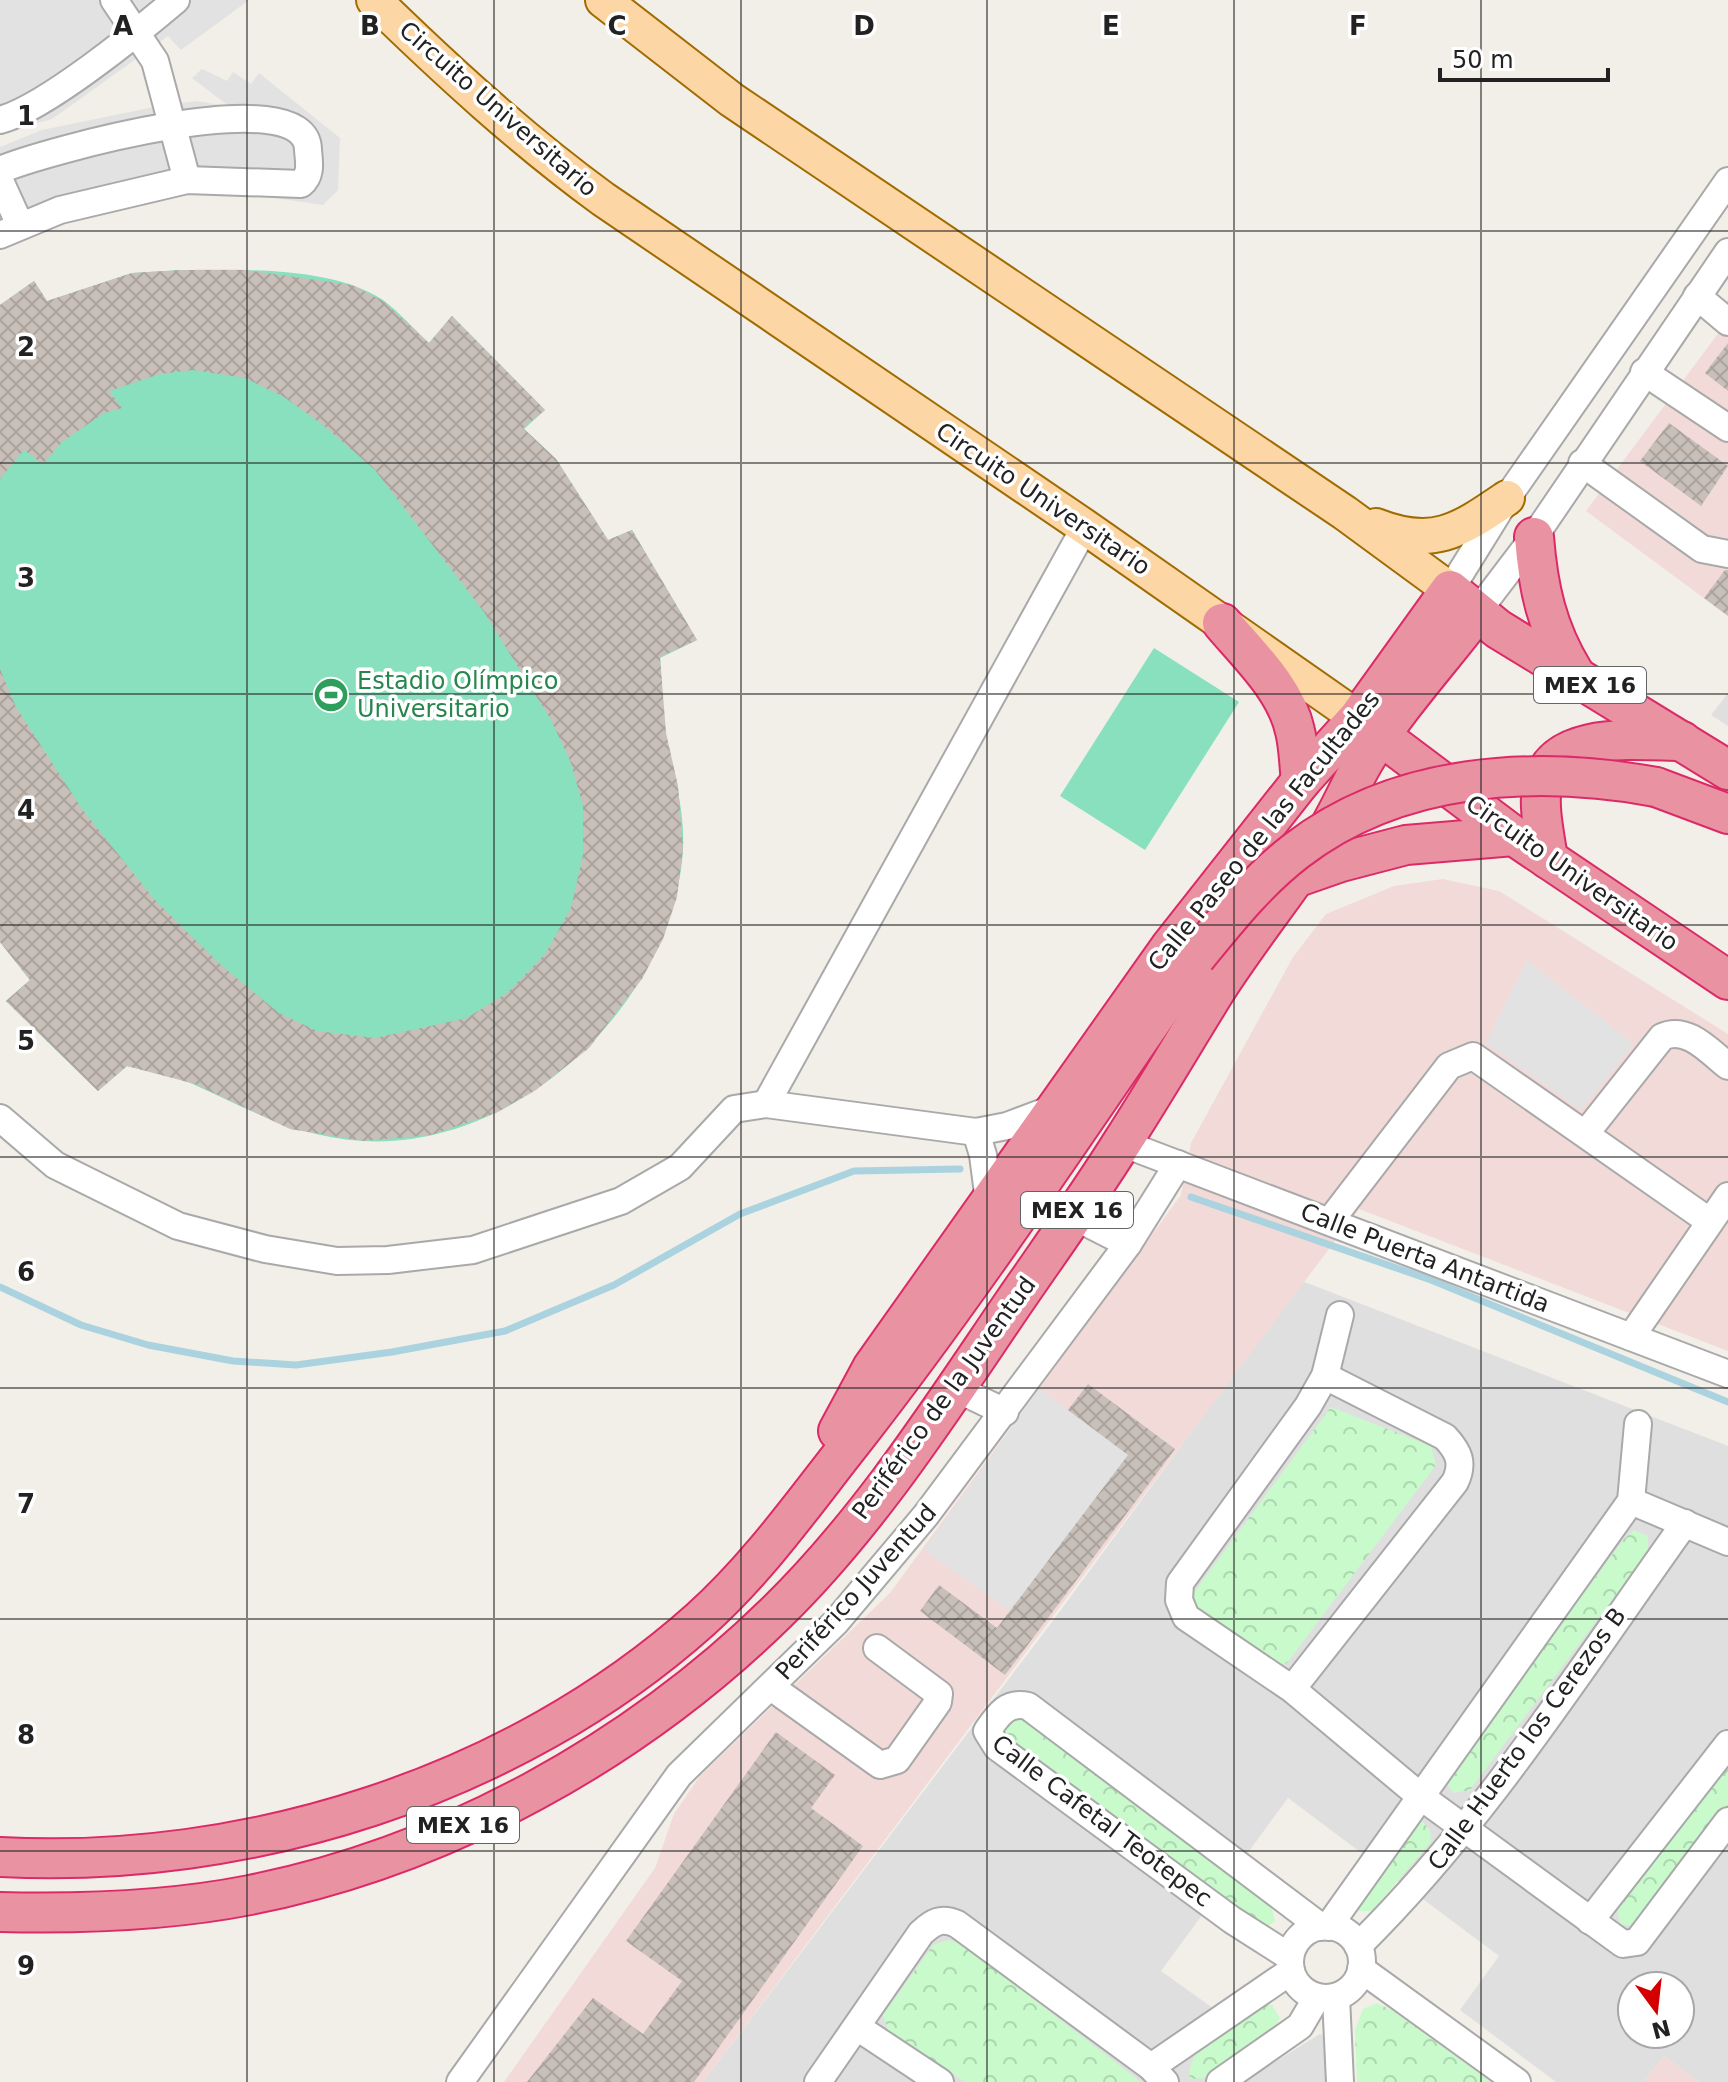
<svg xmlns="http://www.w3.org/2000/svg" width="1728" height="2082" font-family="'DejaVu Sans',sans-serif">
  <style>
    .residential { fill: #e0dfdf; fill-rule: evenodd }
    .commercial { fill: #f2dad9 }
    .park { fill: url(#park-crowns) }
    .pitch { fill: #88e0be }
    .parking { fill: #e2e2e2 }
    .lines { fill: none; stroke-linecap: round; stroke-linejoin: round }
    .stream { stroke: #aad3df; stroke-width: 7 }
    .building { fill: url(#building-cross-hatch) }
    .minor-casing { stroke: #a9a9a9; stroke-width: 30 }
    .major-casing { stroke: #a06b00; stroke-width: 38 }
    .highway-casing { stroke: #dc2a67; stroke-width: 42 }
    .minor { stroke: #fff; stroke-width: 26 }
    .major { stroke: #fcd6a4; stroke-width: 34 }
    .highway { stroke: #e892a2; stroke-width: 38 }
    .highway-bridge-casing { stroke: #dc2a67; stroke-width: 42; stroke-linecap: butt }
    .highway-bridge { stroke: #e892a2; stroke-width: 38 }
    .grid { fill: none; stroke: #222; stroke-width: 2; stroke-opacity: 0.55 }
    .labels { text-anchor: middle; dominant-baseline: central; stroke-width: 7; stroke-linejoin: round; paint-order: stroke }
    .shield { fill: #fff; stroke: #646464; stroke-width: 2 }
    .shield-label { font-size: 22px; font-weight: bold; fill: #222 }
    .street-label { font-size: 24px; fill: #222; stroke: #fff }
    .leisure-label { font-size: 24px; fill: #27864d; stroke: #fff; text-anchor: start }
    .grid-label { font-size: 26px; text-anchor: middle; font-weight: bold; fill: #222; stroke: #fff; stroke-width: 7; stroke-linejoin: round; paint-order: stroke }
  </style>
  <defs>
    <pattern id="park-crowns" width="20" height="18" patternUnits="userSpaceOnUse" patternTransform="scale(2)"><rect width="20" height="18" fill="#c8facc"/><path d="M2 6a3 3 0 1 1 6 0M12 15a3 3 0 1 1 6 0" fill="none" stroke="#acd6af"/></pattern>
    <pattern id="building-cross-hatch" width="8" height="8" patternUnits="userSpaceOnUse" patternTransform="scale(2)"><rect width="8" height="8" fill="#c7bfb8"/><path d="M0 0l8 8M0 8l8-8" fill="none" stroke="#aba49e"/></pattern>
  </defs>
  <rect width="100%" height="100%" fill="#f2efe9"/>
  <g class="residential">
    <polygon points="1728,693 1728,726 1711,715"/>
    <path d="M1302,1281L1728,1446V2082H1699L1664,2056L1643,2082H1556L1460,2010L1499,1956L1288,1798L1161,1971L1210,2006L1254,2075L1320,2034L1331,2038L1332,2082H703L1052,1622ZM1632,1986H1680V2034H1632Z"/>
  </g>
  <g class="commercial">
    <polygon points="1728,299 1728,616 1586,511 1720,331 1711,324"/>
    <polygon points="1443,879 1499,891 1728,1034 1728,1351 1359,1209 703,2082 504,2082 655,1868 674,1814 700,1776 890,1593 1181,1195 1191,1143 1293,957 1326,914 1394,886"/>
    <polygon points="1664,2056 1699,2082 1643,2082"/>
  </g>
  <g class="park">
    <polygon points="1331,1407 1431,1446 1436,1465 1287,1663 1272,1666 1195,1607 1192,1595"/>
    <polygon points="1634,1530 1648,1536 1648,1552 1470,1790 1454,1793 1444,1781 1624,1539"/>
    <polygon points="1008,1711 1022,1713 1270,1902 1275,1921 1266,1928 1256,1927 1000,1735"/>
    <polygon points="1728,1754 1728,1807 1637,1927 1620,1924 1617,1907"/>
    <polygon points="1422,1821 1430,1830 1431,1842 1372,1911 1358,1911 1355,1904 1409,1825"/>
    <polygon points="948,1940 962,1944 1141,2082 965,2082 888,2031 883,2015 933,1945"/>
    <polygon points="1377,2003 1393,2011 1491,2082 1357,2082 1355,2030 1363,2009"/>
    <path d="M1272,2005L1280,2018L1273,2029L1210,2078L1190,2079C1185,2044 1234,2024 1260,2006Z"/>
  </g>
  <g class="pitch">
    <path d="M182,270C242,270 331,266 383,300C399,312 414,329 429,343L452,316L545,410L524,429L556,459L608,540L632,530L697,640L660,658C662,683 661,711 666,736C674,774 685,811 683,850C673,1003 519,1150 363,1141C299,1137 254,1112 197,1086C176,1076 150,1072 127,1066L98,1091L6,1001L30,980L0,942V305L34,281L47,301L132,273Z"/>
    <polygon points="1154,648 1239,702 1145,850 1060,796"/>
  </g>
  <g class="parking">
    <polygon points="0,0 249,0 181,50 168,36 52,119 4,132 0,132"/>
    <polygon points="202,69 227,81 233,72 251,84 259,73 340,138 338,190 323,205 234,192 135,197 0,245 0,147 42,130 154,107 197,101 230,107 192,78"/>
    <polygon points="1527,960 1634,1044 1581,1110 1486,1043"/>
    <polygon points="1039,1389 1132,1455 1017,1616 924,1550"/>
  </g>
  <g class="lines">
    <g class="stream">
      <polyline points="1191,1197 1431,1280 1728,1402"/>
      <polyline points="0,1287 81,1325 148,1345 233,1361 296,1365 392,1352 505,1331 614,1285 740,1214 854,1171 960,1169"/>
    </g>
  </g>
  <g class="building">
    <polygon points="182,270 246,270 352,285 383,301 429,343 452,316 545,410 523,428 556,459 608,540 632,530 697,640 660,657 666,733 678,786 683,848 677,897 663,939 642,979 589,1048 536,1090 496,1113 431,1135 364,1141 290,1129 195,1084 127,1066 98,1091 6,1001 30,980 0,942 0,669 16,707 82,809 154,899 222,966 279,1013 317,1031 375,1038 467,1018 507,993 545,954 571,908 583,855 583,806 571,763 551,720 484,612 375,470 323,425 284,397 245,378 193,370 160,374 109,391 122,408 104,413 62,442 43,464 24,450 0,479 0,305 34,281 47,301 132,273"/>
    <polygon points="1728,343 1728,391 1705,373"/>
    <polygon points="1669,423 1728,466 1701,506 1640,461"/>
    <polygon points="1725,570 1728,570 1728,616 1704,598"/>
    <polygon points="1088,1384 1175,1449 1005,1675 920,1611 939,1585 997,1628 1128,1455 1068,1410"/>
    <polygon points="776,1732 835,1775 811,1808 863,1846 694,2082 527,2082 593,1998 643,2034 682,1981 626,1941"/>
  </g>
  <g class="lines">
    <defs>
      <g id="minor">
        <polyline points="114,0 155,61 187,180"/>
        <path d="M0,120C45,108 138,32 176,0"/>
        <path d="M0,170C39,153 308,77 308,150C309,162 312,175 301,184L187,180L60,210L0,235"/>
        <polyline points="0,181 20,225"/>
        <polyline points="1697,296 1728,322"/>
        <polyline points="1644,372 1728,428"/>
        <polyline points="1582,463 1702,549 1728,554"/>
        <polyline points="1450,590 1507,498 1728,181"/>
        <polyline points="1477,612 1534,537 1728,252"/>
        <polyline points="766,1104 1085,527"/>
        <polyline points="0,1118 55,1165 178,1226 265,1249 337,1261 388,1260 473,1250 621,1201 680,1167 734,1109 766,1104 976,1132 1007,1126 1055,1108"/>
        <polyline points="976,1132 983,1155 989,1201"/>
        <path d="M1586,1133L1662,1037C1687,1025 1709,1051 1728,1066"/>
        <polyline points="1122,1143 1728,1374"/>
        <polyline points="1073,1216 1128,1244"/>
        <polyline points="1330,1221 1449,1066 1473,1056 1709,1221"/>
        <polyline points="1631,1337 1728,1196"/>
        <polyline points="1325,1376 1340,1315"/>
        <polyline points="955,1388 1005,1412"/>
        <polyline points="1631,1501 1728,1542"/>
        <polyline points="771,1687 880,1765 897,1760 938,1702 939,1694 877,1648"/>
        <path d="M1292,1689L1455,1482C1464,1463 1459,1452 1445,1437L1325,1376L1308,1406L1180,1583L1179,1600L1186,1617L1292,1689L1420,1796L1623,1944L1637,1942L1728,1821"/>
        <polyline points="1590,1921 1728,1744"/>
        <circle cx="1326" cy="1962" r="36"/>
        <polyline points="1328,1927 1631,1501 1638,1424"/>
        <path d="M1358,1946C1485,1821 1581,1668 1685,1523"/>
        <path d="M1290,1957L1232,1920L997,1747L987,1731C998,1715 1007,1701 1028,1706L1321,1927"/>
        <polyline points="1361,1969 1517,2082"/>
        <polyline points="1336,1997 1340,2082"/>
        <polyline points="857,2027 940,2082"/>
        <polyline points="1151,2067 1291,1971"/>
        <polyline points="460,2082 679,1775 835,1623 926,1515 1128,1244 1178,1164"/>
        <path d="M818,2082L921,1933C933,1922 941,1917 957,1924L1151,2067L1165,2082"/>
        <polyline points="1220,2082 1300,2026 1317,1997"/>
      </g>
      <g id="major">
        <path d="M374,0C447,71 521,139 603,199L1085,527L1358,718"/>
        <polyline points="603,0 732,100 1345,513 1450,590"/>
        <path d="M1376,526C1434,549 1460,530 1507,498"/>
      </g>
      <g id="highway">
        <path d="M1534,537C1538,588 1547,629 1574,673"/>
        <path d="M1222,623C1249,655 1286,689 1295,731C1299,747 1299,765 1301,781"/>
        <polyline points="1361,721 1514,836 1728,980"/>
        <polyline points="1656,787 1728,814"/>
        <path d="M1548,859C1545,837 1538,808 1542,786C1552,729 1641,741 1682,741"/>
        <polyline points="1293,875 1295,878 1341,862 1406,845 1514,836"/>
        <polyline points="838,1431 872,1368 1171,946 1301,781 1358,718 1450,590 1498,629 1728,770"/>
        <path d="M0,1857C247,1870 513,1787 700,1620C760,1566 805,1501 855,1438C976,1283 1084,1118 1196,957"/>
        <path d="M0,1912C82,1914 169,1911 250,1895C446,1856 634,1752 777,1612C869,1522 940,1411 1012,1305C1049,1251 1088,1197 1123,1141C1155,1091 1185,1040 1216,990C1250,937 1290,888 1324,836C1341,809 1352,779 1369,753C1400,704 1442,658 1477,612"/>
      </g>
    </defs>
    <use href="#minor" class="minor-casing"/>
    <use href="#major" class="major-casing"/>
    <use href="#highway" class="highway-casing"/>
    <use href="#minor" class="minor"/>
    <use href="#major" class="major"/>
    <use href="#highway" class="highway"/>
    <defs>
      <path id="highway-bridge" d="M1196,957C1227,919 1257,881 1296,851C1398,772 1535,765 1656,787"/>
    </defs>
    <use href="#highway-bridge" class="highway-bridge-casing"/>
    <use href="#highway-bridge" class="highway-bridge"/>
  </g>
  <path class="grid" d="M247,0V2082M494,0V2082M741,0V2082M987,0V2082M1234,0V2082M1481,0V2082M0,231H1728M0,463H1728M0,694H1728M0,925H1728M0,1157H1728M0,1388H1728M0,1619H1728M0,1851H1728"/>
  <defs>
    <symbol id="stadium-disc" viewBox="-11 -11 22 22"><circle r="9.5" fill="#2e9e5b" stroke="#fff"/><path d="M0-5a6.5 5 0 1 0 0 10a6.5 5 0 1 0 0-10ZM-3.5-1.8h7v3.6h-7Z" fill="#fff"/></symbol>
  </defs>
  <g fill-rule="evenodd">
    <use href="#stadium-disc" x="311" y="675" width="40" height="40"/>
  </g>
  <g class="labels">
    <g class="shield">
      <rect x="1534" y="667" width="112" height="36" rx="6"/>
      <rect x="1021" y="1192" width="112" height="36" rx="6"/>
      <rect x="407" y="1807" width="112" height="36" rx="6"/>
    </g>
    <g class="shield-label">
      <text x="1590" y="685">MEX 16</text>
      <text x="1077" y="1210">MEX 16</text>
      <text x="463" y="1825">MEX 16</text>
    </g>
    <g class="street-label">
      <text transform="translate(498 109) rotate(41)">Circuito Universitario</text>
      <text transform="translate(1043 499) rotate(34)">Circuito Universitario</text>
      <text transform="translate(1264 831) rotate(-51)">Calle Paseo de las Facultades</text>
      <text transform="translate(1572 873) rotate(35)">Circuito Universitario</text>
      <text transform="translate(1425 1258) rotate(21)">Calle Puerta Antartida</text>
      <text transform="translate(944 1398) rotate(-54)">Periférico de la Juventud</text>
      <text transform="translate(856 1592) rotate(-48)">Periférico Juventud</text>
      <text transform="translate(1527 1739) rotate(-54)">Calle Huerto los Cerezos B</text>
      <text transform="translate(1102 1821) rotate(37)">Calle Cafetal Teotepec</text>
    </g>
    <g class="leisure-label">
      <text x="357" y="681">Estadio Olímpico<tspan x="357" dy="28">Universitario</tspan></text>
    </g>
  </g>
  <g class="grid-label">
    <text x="123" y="35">A</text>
    <text x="370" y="35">B</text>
    <text x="617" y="35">C</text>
    <text x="864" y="35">D</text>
    <text x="1111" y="35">E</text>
    <text x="1358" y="35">F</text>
    <text x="26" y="125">1</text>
    <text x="26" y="356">2</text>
    <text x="26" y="587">3</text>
    <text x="26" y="819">4</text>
    <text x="26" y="1050">5</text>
    <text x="26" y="1281">6</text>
    <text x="26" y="1513">7</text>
    <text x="26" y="1744">8</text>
    <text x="26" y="1975">9</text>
  </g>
  <g transform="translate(1656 2010) rotate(165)"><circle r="38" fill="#ffffff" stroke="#a7a7a7" stroke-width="2"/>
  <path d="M0-6L14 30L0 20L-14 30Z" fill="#d40000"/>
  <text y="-12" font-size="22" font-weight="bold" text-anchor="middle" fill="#222222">N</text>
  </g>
  <path d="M1440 68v12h168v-12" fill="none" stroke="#222222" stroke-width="4"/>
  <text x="1452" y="68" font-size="24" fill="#222222" stroke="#ffffff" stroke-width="6" paint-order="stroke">50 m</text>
</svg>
